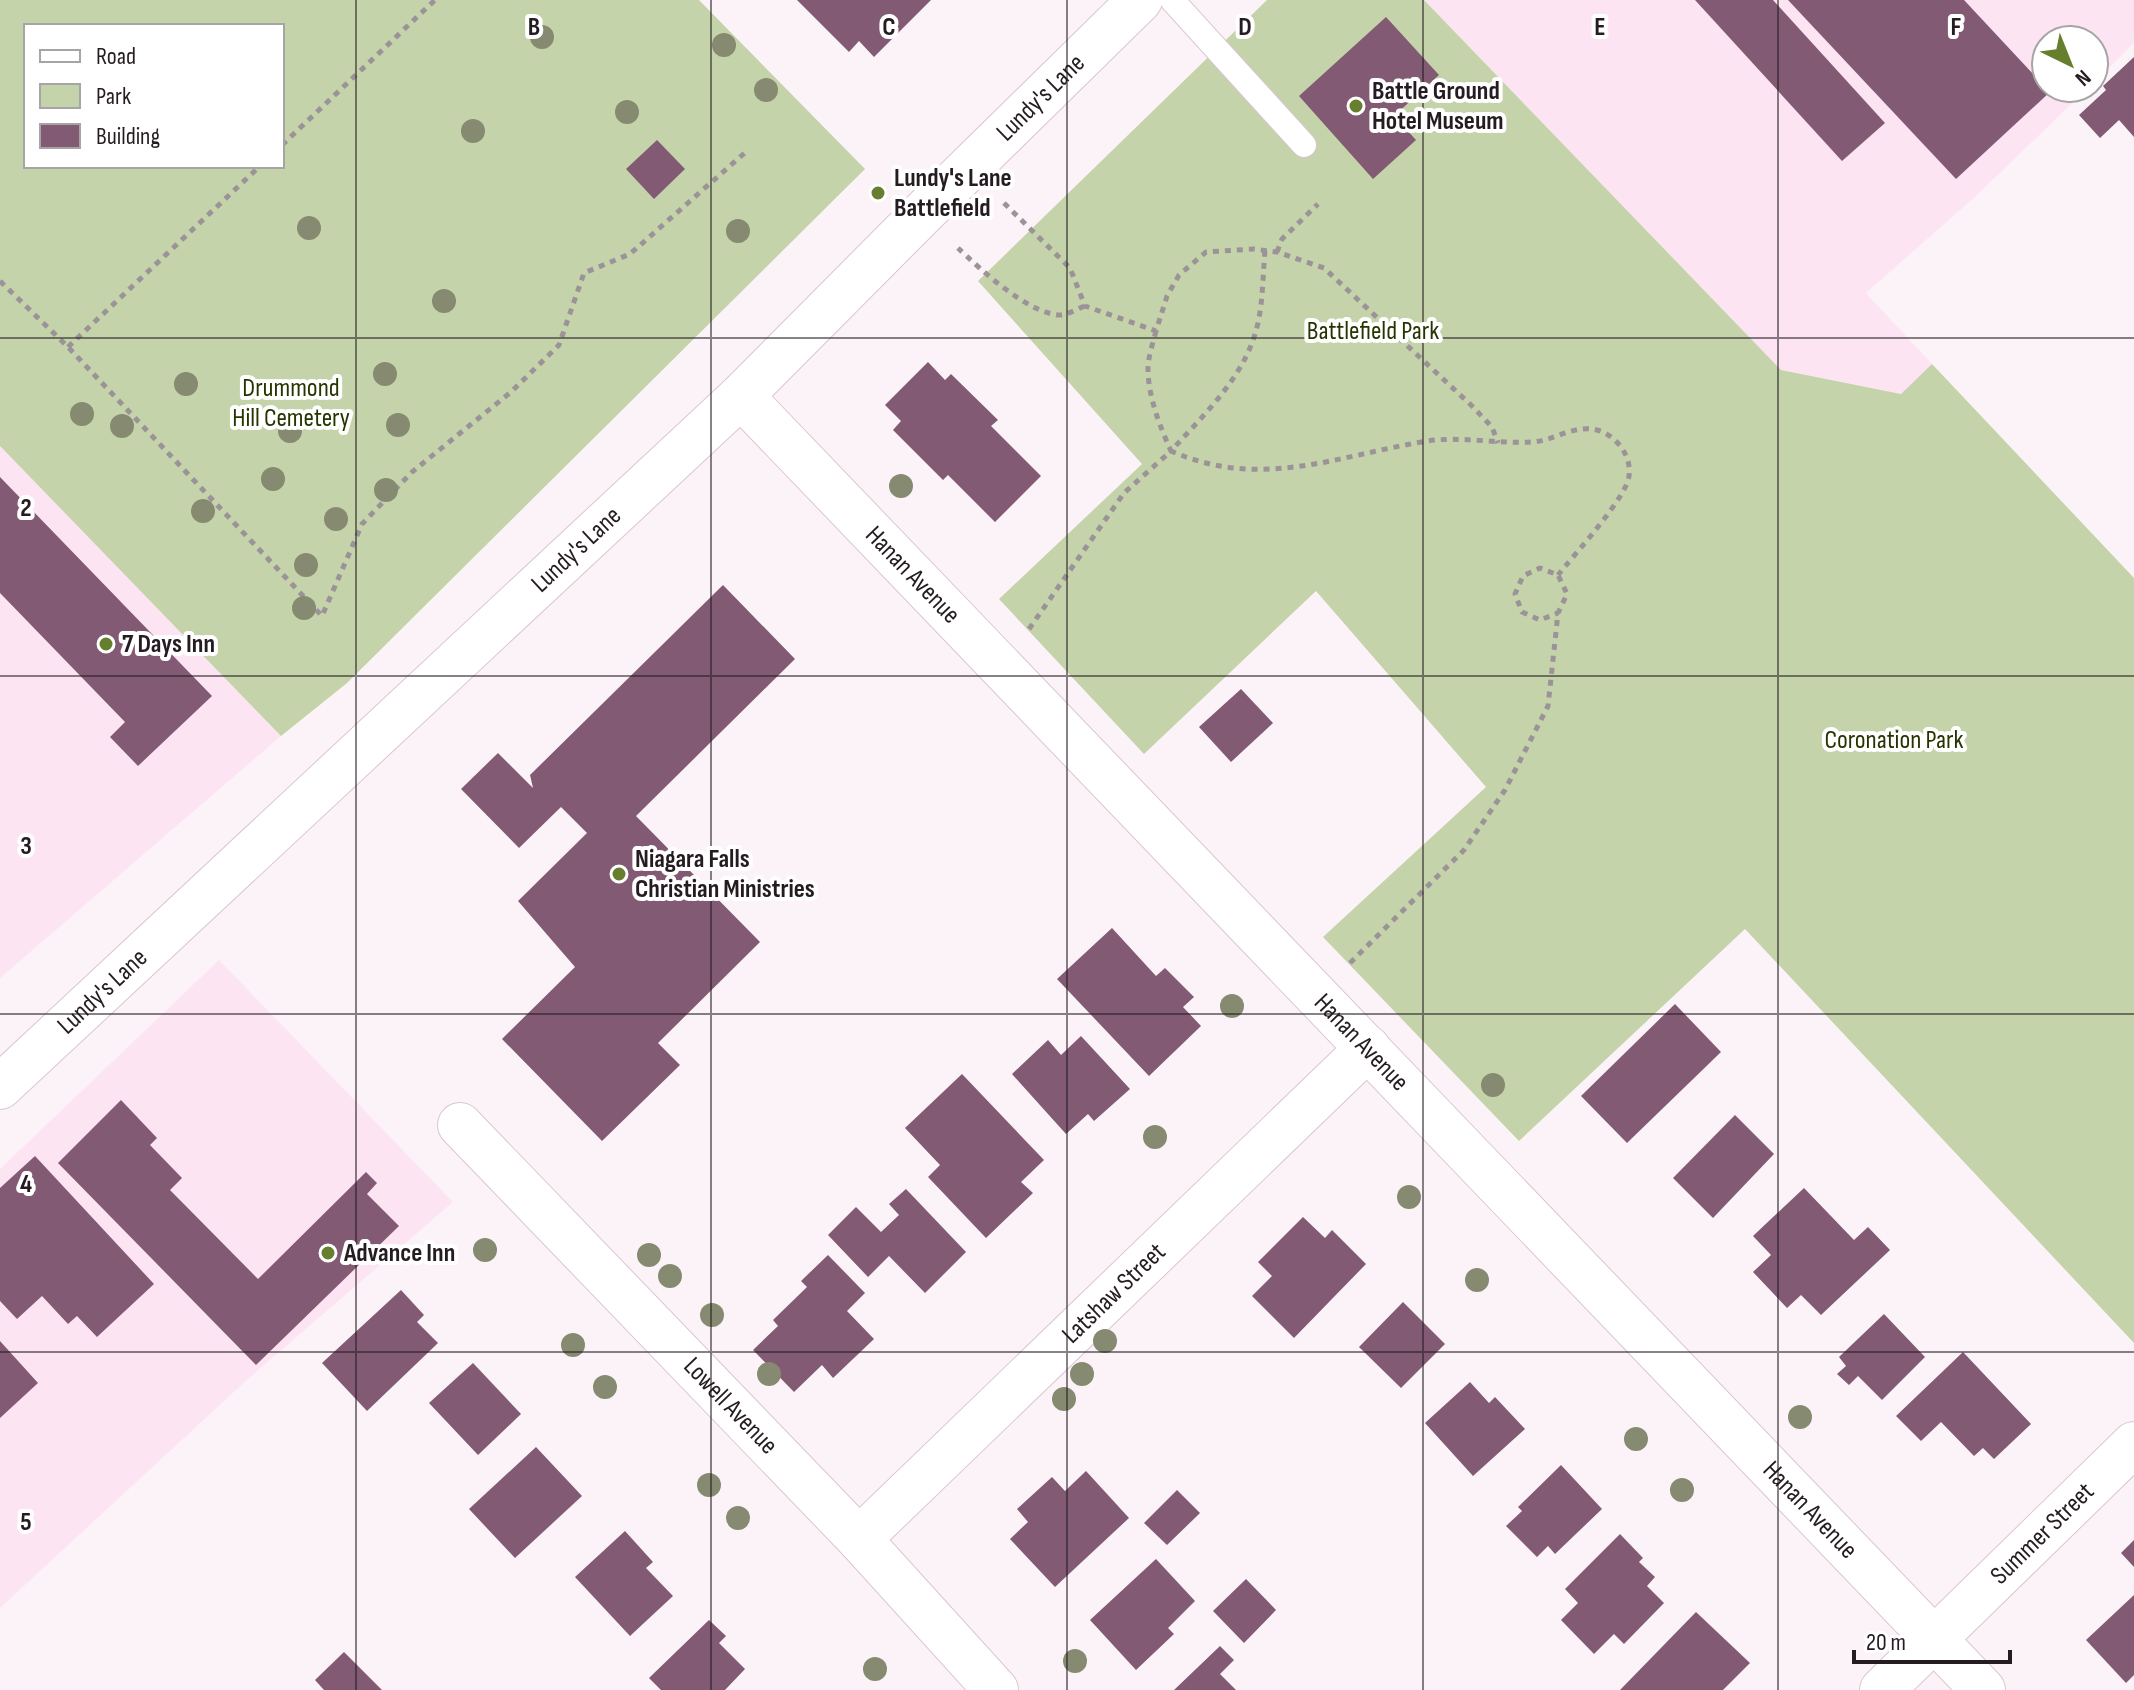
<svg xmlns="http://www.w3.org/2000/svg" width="2134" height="1690" font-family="'Sofia Sans Condensed',sans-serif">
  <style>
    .built { fill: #fde4f3 }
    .green { fill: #c4d3a9; fill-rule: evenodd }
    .building { fill: #825a74 }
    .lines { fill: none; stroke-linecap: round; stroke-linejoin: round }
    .lane-casing { stroke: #dbc5d2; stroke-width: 26 }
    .street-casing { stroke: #dbc5d2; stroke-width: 46 }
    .secondary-casing { stroke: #dbc5d2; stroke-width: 46 }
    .path { stroke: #9b9398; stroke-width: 5; stroke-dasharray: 6 6; stroke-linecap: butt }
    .lane { stroke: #fff; stroke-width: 24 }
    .street { stroke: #fff; stroke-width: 44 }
    .secondary { stroke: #fff; stroke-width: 44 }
    .tree { fill: #868a70 }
    .grid { fill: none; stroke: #241c21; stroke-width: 2; stroke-opacity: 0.55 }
    .poi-dot { fill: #677e2f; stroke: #fff; stroke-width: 3 }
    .labels { text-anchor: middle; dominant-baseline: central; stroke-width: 8; stroke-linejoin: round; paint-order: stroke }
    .poi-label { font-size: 26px; font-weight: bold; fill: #241c21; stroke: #fff; text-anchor: start }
    .street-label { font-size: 26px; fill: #241c21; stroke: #fff }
    .park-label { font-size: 26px; fill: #263400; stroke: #fff }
    .grid-label { font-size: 26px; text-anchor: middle; font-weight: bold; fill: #241c21; stroke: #fff; stroke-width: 8; stroke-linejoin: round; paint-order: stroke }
  </style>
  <rect width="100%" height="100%" fill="#fcf3f9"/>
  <g class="built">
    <polygon points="1424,0 2134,0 2134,43 2094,82 2094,40 2046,40 2046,88 2088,88 1977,195 1866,293 1932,364 1902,394 1781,370"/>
    <polygon points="0,446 281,736 0,978"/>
    <polygon points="219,960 453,1202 249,1378 0,1608 0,1169"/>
  </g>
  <g class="green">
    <path d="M0,0H699L865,169L347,683L281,736L0,446ZM26,26H282V166H26Z"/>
    <polygon points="1267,0 1424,0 1781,370 1901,394 1932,364 2134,578 2134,1343 1745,929 1519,1141 1323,937 1486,787 1316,591 1144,754 999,599 1142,464 978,281"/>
  </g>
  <g class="building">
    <polygon points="797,0 931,0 874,57 859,41 849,52"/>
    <polygon points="1695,0 1773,0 1885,123 1842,161"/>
    <polygon points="1788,0 1964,0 2050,92 1956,179"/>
    <polygon points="1386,17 1439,75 1394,116 1416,140 1373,179 1299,96"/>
    <polygon points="2134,57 2134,137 2119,120 2100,138 2079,115 2106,90 2103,86"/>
    <polygon points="657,140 685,169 654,199 626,169"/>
    <polygon points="928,362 945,380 951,374 998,420 991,426 1041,476 995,522 948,475 943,480 893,430 901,421 885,405"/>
    <polygon points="0,477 212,696 138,766 110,737 125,722 0,593"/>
    <polygon points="723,585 795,659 636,816 760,942 658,1043 680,1065 602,1141 502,1039 575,967 518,901 587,833 561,807 519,848 461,789 498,753 533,788 530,775"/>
    <polygon points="1241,689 1273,723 1231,762 1199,727"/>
    <polygon points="1112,928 1156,976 1165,968 1194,997 1183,1007 1201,1026 1149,1076 1057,979"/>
    <polygon points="1675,1004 1721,1052 1627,1143 1581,1096"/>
    <polygon points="1081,1036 1130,1089 1094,1121 1088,1114 1066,1134 1012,1074 1048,1040 1061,1055"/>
    <polygon points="962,1074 1044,1160 1021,1182 1033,1193 986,1238 928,1177 940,1165 905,1128"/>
    <polygon points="121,1100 157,1138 150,1145 182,1178 170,1190 258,1279 366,1172 377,1183 367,1194 399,1226 256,1365 58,1163"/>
    <polygon points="1735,1115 1774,1154 1713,1218 1673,1178"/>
    <polygon points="35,1156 154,1284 97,1337 77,1316 68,1324 42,1296 17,1319 0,1301 0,1188"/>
    <polygon points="1804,1188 1854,1240 1868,1227 1890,1250 1821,1315 1801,1295 1787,1308 1753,1272 1771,1255 1753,1236"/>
    <polygon points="906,1189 966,1252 925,1293 889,1256 868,1277 828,1235 856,1207 881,1232 899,1215 889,1204"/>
    <polygon points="1303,1217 1325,1238 1332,1230 1366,1264 1294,1338 1252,1296 1272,1276 1258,1262"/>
    <polygon points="828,1255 865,1293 847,1311 874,1339 833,1378 822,1365 794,1392 753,1350 778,1326 773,1320 807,1287 801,1281"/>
    <polygon points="401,1290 424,1315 417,1322 438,1343 367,1411 322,1363"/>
    <polygon points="1403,1302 1445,1344 1401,1388 1359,1347"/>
    <polygon points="1884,1314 1925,1357 1882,1400 1858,1376 1849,1385 1837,1374 1846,1366 1839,1357"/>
    <polygon points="0,1341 38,1383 0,1418"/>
    <polygon points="1963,1352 2031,1424 1994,1459 1983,1448 1974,1456 1941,1422 1921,1441 1896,1416"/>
    <polygon points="473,1363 521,1414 478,1455 429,1403"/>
    <polygon points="1470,1382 1489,1403 1495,1397 1525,1429 1473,1476 1425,1423"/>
    <polygon points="536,1447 582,1496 515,1558 469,1509"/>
    <polygon points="1561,1465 1602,1509 1555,1554 1548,1546 1537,1557 1506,1526 1522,1511 1518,1507"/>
    <polygon points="1086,1471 1129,1518 1055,1587 1010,1539 1028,1522 1017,1509 1052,1477 1065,1491"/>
    <polygon points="1177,1490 1200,1513 1167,1545 1144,1523"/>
    <polygon points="625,1531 653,1562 646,1568 673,1596 630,1636 575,1577"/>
    <polygon points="1620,1534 1643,1558 1639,1562 1655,1577 1647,1586 1664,1603 1624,1644 1614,1634 1594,1654 1561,1620 1578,1603 1565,1589"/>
    <polygon points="2134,1540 2134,1567 2121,1553"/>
    <polygon points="1156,1559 1195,1601 1168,1628 1174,1634 1136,1670 1090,1620"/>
    <polygon points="1246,1579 1276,1610 1244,1643 1213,1611"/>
    <polygon points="2134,1595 2134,1675 2126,1683 2086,1640"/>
    <polygon points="1696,1612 1750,1663 1723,1690 1620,1690"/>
    <polygon points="709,1620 726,1636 719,1643 745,1669 725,1690 661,1690 649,1678"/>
    <polygon points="1220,1646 1234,1660 1220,1674 1236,1690 1174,1690"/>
    <polygon points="344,1652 382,1690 324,1690 315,1680"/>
  </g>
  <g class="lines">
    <defs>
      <polyline id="lane" points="1172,0 1304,145"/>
      <g id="street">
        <path id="s1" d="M741,396L1983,1690"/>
        <path id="s2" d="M460,1125L859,1539L996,1690"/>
        <path id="s3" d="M859,1539L1368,1048"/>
        <path id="s4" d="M1882,1690L2134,1444"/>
      </g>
      <g id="secondary">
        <path id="s5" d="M0,1087L741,396L923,213L1140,0"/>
      </g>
    </defs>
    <use href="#lane" class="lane-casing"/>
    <use href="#street" class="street-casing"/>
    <use href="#secondary" class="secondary-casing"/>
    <g class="path">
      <polyline points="282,145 435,0"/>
      <polyline points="1004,203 1070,268 1085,306 1156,331 1167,296 1179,275 1206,252 1254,249 1277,252 1324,268 1472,406 1492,427 1498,443"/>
      <path d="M958,248C979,268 1030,316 1062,315C1069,314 1079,308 1085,306"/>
      <polyline points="1277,252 1282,239 1318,204"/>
      <polyline points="0,281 68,347 322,616 362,524 412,472 511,392 559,345 584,273 630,254 748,150"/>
      <path d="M1156,331C1153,343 1148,357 1148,369C1148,396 1160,427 1171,451C1207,411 1249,373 1259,318C1263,296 1263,273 1265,250"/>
      <polyline points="68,347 260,166"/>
      <path d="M1029,629L1124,493L1171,451C1262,491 1338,455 1428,441C1458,436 1499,444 1532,442C1554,441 1574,424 1597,430C1616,435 1632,456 1629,476C1627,497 1574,555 1558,575"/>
      <polyline points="1350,963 1464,850 1505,790 1548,706 1558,613 1567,594 1558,575 1540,568 1523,576 1515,594 1522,612 1540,620 1558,613"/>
    </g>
    <use href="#lane" class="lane"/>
    <use href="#street" class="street"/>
    <use href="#secondary" class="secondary"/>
  </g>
  <g class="tree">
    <circle cx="542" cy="37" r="12"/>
    <circle cx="724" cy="45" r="12"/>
    <circle cx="766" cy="90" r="12"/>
    <circle cx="627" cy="112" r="12"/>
    <circle cx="473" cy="131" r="12"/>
    <circle cx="309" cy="228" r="12"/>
    <circle cx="738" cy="231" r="12"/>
    <circle cx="444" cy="301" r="12"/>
    <circle cx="385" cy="374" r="12"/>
    <circle cx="186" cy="384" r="12"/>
    <circle cx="82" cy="414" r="12"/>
    <circle cx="398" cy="425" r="12"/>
    <circle cx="122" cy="426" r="12"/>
    <circle cx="290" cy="431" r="12"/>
    <circle cx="273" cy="479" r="12"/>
    <circle cx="901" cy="486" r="12"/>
    <circle cx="386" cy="490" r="12"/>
    <circle cx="203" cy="511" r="12"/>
    <circle cx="336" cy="519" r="12"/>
    <circle cx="306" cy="565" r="12"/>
    <circle cx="304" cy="608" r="12"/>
    <circle cx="1232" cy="1006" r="12"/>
    <circle cx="1493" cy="1085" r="12"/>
    <circle cx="1155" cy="1137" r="12"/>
    <circle cx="1409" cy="1197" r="12"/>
    <circle cx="485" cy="1250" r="12"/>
    <circle cx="649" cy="1255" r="12"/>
    <circle cx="670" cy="1276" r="12"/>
    <circle cx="1477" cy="1280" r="12"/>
    <circle cx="712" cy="1315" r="12"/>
    <circle cx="1105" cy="1341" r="12"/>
    <circle cx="573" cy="1345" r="12"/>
    <circle cx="769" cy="1374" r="12"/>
    <circle cx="1082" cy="1374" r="12"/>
    <circle cx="605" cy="1387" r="12"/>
    <circle cx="1064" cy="1399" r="12"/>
    <circle cx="1800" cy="1417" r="12"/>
    <circle cx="1636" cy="1439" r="12"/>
    <circle cx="709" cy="1485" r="12"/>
    <circle cx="1682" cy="1490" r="12"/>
    <circle cx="738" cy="1518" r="12"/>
    <circle cx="1075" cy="1661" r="12"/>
    <circle cx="875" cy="1669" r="12"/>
  </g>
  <path class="grid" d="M356,0V1690M711,0V1690M1067,0V1690M1423,0V1690M1778,0V1690M0,338H2134M0,676H2134M0,1014H2134M0,1352H2134"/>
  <g class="poi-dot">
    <circle cx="1356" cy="106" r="8"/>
    <circle cx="878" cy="193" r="8"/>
    <circle cx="106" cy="644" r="8"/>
    <circle cx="619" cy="874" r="8"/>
    <circle cx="328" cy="1253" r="8"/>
  </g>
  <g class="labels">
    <g class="poi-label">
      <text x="1372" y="91">Battle Ground<tspan x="1372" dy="30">Hotel Museum</tspan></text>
      <text x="894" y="178">Lundy's Lane<tspan x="894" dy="30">Battlefield</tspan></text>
      <text x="122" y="644">7 Days Inn</text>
      <text x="635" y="859">Niagara Falls<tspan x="635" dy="30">Christian Ministries</tspan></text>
      <text x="344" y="1253">Advance Inn</text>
    </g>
    <g class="street-label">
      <text stroke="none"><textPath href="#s5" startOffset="1436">Lundy's Lane</textPath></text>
      <text stroke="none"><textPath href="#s5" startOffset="788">Lundy's Lane</textPath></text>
      <text stroke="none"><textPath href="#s1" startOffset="248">Hanan Avenue</textPath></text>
      <text stroke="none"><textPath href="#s5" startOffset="140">Lundy's Lane</textPath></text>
      <text stroke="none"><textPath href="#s1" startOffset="896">Hanan Avenue</textPath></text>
      <text stroke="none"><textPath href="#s3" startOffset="354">Latshaw Street</textPath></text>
      <text stroke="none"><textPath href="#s2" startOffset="390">Lowell Avenue</textPath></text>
      <text stroke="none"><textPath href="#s1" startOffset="1544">Hanan Avenue</textPath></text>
      <text stroke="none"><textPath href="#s4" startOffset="224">Summer Street</textPath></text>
    </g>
    <g class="park-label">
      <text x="1373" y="331">Battlefield Park</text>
      <text x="291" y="388">Drummond<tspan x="291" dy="30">Hill Cemetery</tspan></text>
      <text x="1894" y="740">Coronation Park</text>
    </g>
  </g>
  <g class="grid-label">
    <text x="534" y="35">B</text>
    <text x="889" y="35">C</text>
    <text x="1245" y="35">D</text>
    <text x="1600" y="35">E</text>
    <text x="1956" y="35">F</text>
    <text x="26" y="516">2</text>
    <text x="26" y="854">3</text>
    <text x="26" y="1192">4</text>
    <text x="26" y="1530">5</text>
  </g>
  <rect x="24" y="24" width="260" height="144" fill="#ffffff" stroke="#a7a4a6" stroke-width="2"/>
  <rect x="40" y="50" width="40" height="12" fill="#ffffff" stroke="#a7a4a6" stroke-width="2"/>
  <text x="96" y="64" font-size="24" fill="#241c21">Road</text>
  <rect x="40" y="84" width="40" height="24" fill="#c4d3a9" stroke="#a7a4a6" stroke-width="2"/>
  <text x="96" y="104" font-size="24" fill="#241c21">Park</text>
  <rect x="40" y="124" width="40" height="24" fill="#825a74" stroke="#a7a4a6" stroke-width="2"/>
  <text x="96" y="144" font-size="24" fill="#241c21">Building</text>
  <g transform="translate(2070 64) rotate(137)"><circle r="38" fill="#ffffff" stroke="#a7a4a6" stroke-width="2"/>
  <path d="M0-6L14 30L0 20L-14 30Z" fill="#677e2f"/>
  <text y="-12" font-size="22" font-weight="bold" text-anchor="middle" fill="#241c21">N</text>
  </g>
  <path d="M1854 1650v12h156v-12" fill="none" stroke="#241c21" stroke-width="4"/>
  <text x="1866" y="1650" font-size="24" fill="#241c21" stroke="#ffffff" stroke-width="6" paint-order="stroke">20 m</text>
</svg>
